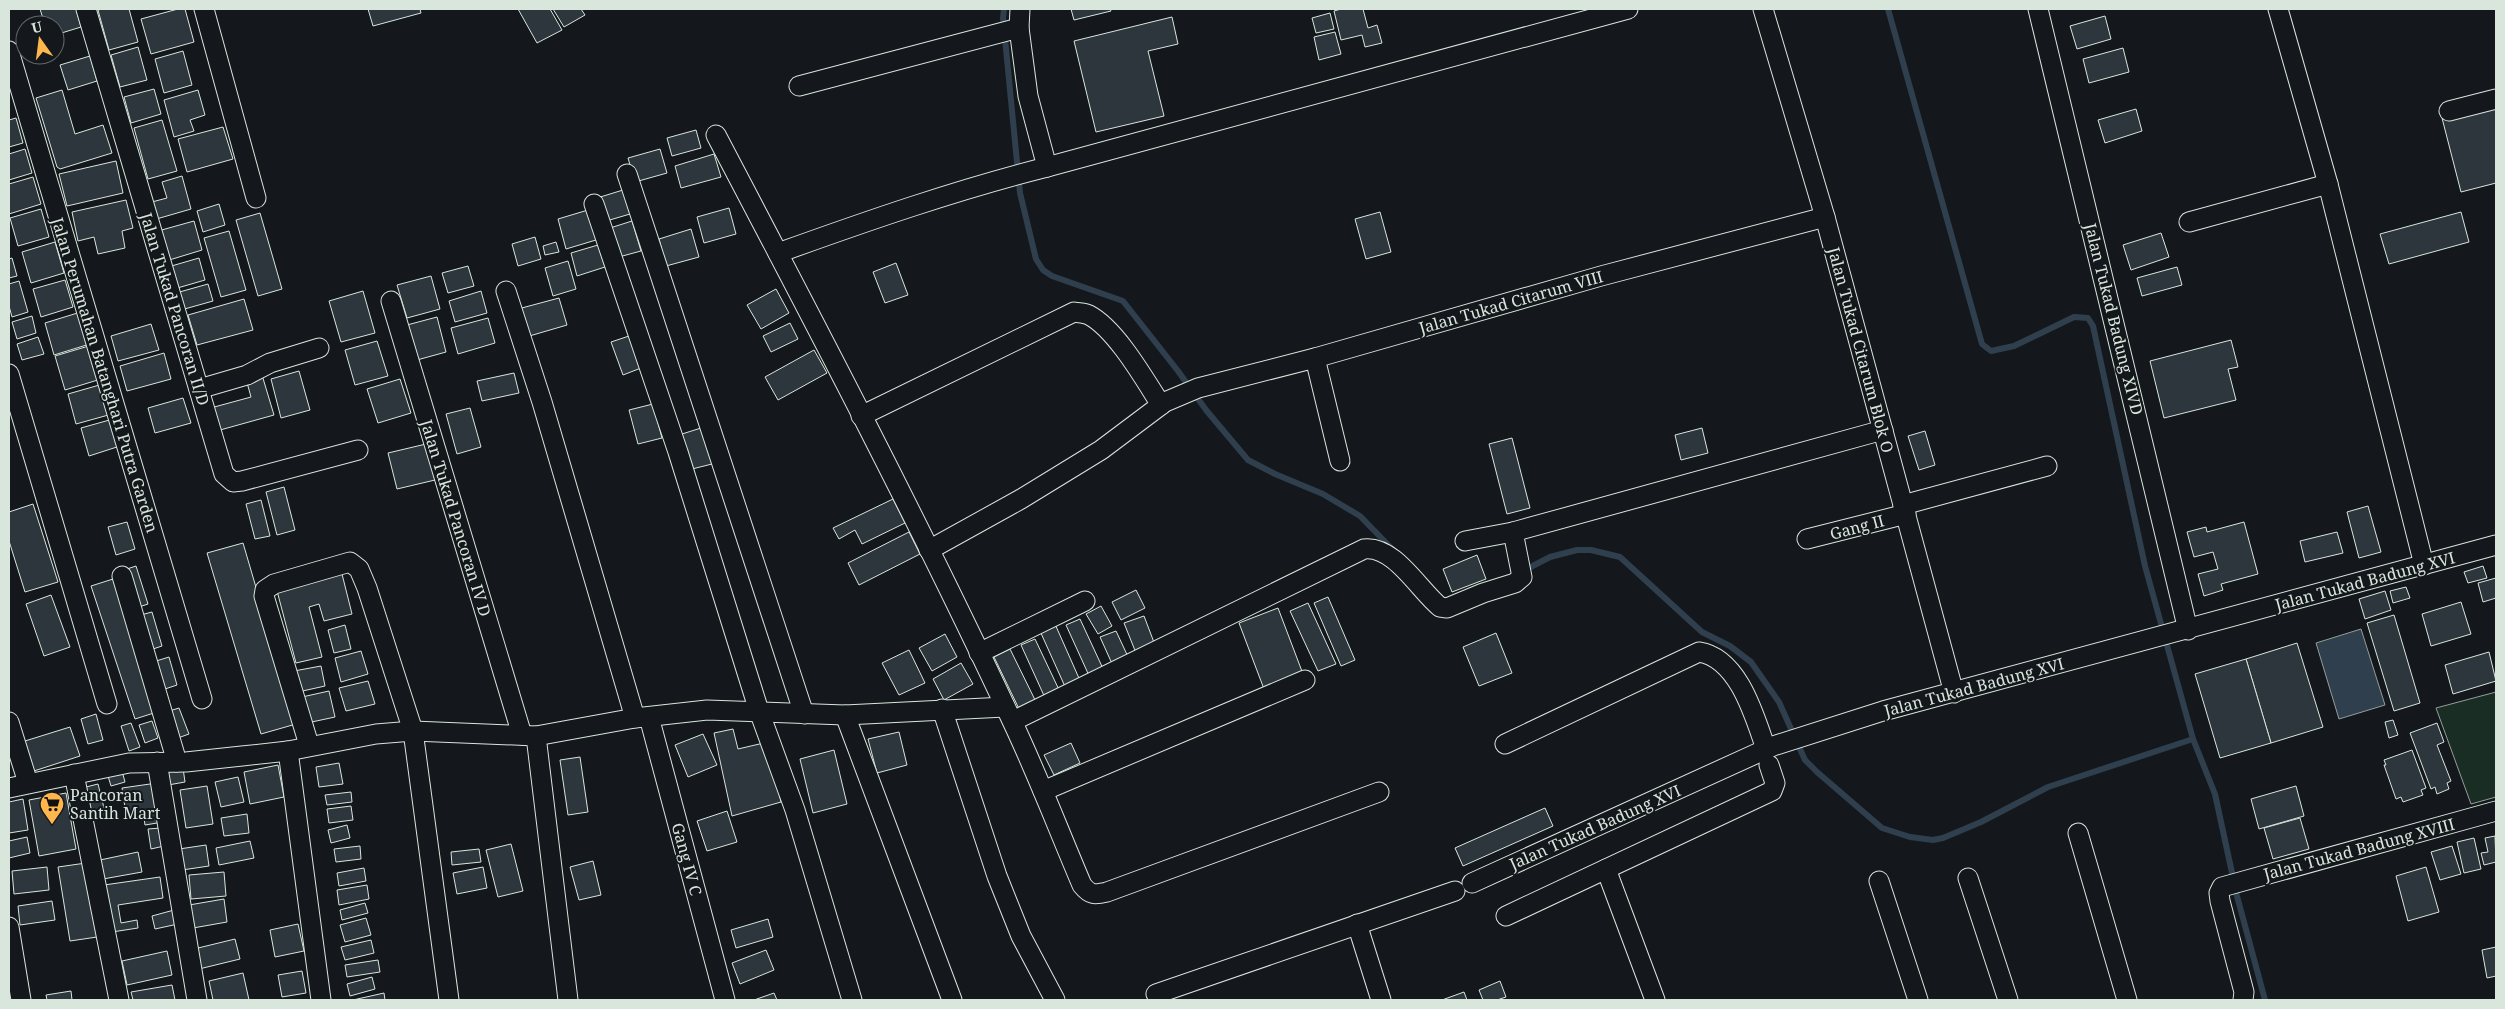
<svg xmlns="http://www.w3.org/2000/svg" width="2505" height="1009" font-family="'Noto Serif',serif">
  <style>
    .green { fill: #1a2d24; stroke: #939e99 }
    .water { fill: #2f3f4d; stroke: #939e99 }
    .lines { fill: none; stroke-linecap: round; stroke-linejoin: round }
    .stream { stroke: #2f3f4d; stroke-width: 6 }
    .building { fill: #2c363c; stroke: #d8e6dc }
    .minor-casing { stroke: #d8e6dc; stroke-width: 21 }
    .minor { stroke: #14181c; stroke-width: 19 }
    .labels { text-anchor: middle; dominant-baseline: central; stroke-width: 4; stroke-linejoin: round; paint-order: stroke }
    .street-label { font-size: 16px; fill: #d8e6dc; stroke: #14181c }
    .poi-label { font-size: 16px; fill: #d8e6dc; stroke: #14181c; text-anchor: start }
  </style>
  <rect width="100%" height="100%" fill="#14181c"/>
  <polygon class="green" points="2496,692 2496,797 2471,804 2436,708"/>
  <polygon class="water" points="2361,629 2385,705 2339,719 2316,643"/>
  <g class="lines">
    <g class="stream">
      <polyline points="1004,9 1003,18 1020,193 1036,259 1043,270 1052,276 1123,301 1178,371 1206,410 1248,460 1275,474 1323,494 1360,516 1394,551"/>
      <polyline points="1888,9 1982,344 1991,351 2014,346 2074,317 2088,318 2093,326 2145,566 2193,739 2215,794 2237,896 2265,1000"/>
      <polyline points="1523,571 1550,557 1577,550 1591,550 1620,557 1702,632 1730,646 1751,662 1779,702 1805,760 1817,772 1882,828 1910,837 1933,840 1943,838 1981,822 2048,787 2193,739"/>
    </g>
  </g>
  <g class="building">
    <polygon points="40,9 76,9 81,27 55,35 55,25 45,25"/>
    <polygon points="103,9 129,9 138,42 109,50 98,10"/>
    <polygon points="178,9 185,9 194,42 151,54 141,19"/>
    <polygon points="368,9 420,9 421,13 373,26"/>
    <polygon points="518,9 550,9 562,30 537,43"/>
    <polygon points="553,9 581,9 585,15 564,27"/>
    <polygon points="1071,9 1110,9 1111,11 1074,20"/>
    <polygon points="1341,9 1363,9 1368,28 1377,25 1382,43 1365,47 1362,35 1341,40 1334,11"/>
    <polygon points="1330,13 1334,29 1316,33 1312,18"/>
    <polygon points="2105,16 2111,39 2077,49 2070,26"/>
    <polygon points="1172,17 1178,44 1148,51 1164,116 1096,132 1074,41"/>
    <polygon points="1335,32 1341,54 1319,60 1314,37"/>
    <polygon points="138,47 147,80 120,87 111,55"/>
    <polygon points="2123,48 2129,72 2089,83 2083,59"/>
    <polygon points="183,51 192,85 164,93 155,59"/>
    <polygon points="90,56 97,81 68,90 60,65"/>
    <polygon points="154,89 161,114 131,123 124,97"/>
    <polygon points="62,90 75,134 103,125 112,153 60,169 57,167 36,98"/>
    <polygon points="198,90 205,115 190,120 194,131 174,137 164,100"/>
    <polygon points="2496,103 2496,183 2461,192 2442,118"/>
    <polygon points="2136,109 2142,131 2105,143 2098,120"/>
    <polygon points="16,118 23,143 9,147 9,120"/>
    <polygon points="162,120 177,171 148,179 134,128"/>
    <polygon points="223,127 233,159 187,172 178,139"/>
    <polygon points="696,130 701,148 672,156 667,138"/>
    <polygon points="25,149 32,173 9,180 9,154"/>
    <polygon points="660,149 667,173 635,182 628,158"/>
    <polygon points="714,154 721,177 681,188 675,166"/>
    <polygon points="116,161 123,193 67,206 59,174"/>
    <polygon points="182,176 191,209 153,220 148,203 167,198 162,182"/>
    <polygon points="33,177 41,204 9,214 9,184"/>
    <polygon points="623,190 630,214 603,222 597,198"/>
    <polygon points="126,200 133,228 122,231 125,248 98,254 94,237 78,241 72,212"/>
    <polygon points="219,204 225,225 203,232 197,211"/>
    <polygon points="729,208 736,234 704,243 697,217"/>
    <polygon points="41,209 49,237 18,246 10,218"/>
    <polygon points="588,210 596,240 566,249 558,219"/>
    <polygon points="1380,212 1391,252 1366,259 1355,219"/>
    <polygon points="2461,212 2469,242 2389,264 2380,234"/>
    <polygon points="260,213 282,289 258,296 236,220"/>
    <polygon points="194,221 202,250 166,261 158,231"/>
    <polygon points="632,221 641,251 615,258 607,229"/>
    <polygon points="691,229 699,257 666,266 659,239"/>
    <polygon points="229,231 246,290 221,297 204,238"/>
    <polygon points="2161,233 2169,257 2131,270 2123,245"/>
    <polygon points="535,237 541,259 518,266 512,244"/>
    <polygon points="55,242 64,273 31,283 22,252"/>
    <polygon points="556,242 559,252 545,255 543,246"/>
    <polygon points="598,245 605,267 577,276 571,253"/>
    <polygon points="12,258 17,276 9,278 9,259"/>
    <polygon points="199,258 205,280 174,289 168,267"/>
    <polygon points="568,261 576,289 553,296 545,268"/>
    <polygon points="896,263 908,295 885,303 873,272"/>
    <polygon points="468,266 474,286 448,293 442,273"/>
    <polygon points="2177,267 2182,285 2142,296 2137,278"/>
    <polygon points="431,276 440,309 407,318 397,285"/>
    <polygon points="65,280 73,307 41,317 33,289"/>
    <polygon points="19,281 28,312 12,317 9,306 9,284"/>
    <polygon points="208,284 213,301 181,310 176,293"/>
    <polygon points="776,289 789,313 761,329 747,305"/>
    <polygon points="363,291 375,333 341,342 329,301"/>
    <polygon points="481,291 487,313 455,322 449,301"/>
    <polygon points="559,298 567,325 526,337 518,309"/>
    <polygon points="244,299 253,330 197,345 188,315"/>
    <polygon points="84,311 93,343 54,355 45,323"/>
    <polygon points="32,316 36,333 17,339 12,322"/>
    <polygon points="437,317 446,352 417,360 407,325"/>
    <polygon points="488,318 495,343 458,354 451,328"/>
    <polygon points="790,323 798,339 771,352 763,336"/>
    <polygon points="151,324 159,350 118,361 111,336"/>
    <polygon points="629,336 641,368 623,375 611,342"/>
    <polygon points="38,337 44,354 22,360 17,344"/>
    <polygon points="2231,340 2238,367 2228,369 2236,400 2164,418 2150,361"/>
    <polygon points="377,341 388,376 355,385 345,350"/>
    <polygon points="92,345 101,379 65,390 55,356"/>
    <polygon points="814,350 827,373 778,400 765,377"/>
    <polygon points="164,353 171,379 127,391 120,366"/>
    <polygon points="299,371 310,410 281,418 271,379"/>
    <polygon points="514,373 519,393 482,401 477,381"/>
    <polygon points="262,375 274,415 213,432 207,409 251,397 246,379"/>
    <polygon points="400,379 411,413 378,423 367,389"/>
    <polygon points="103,384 112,414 76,424 68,394"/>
    <polygon points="183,398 191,423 155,433 148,408"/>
    <polygon points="653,404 662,438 638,444 629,410"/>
    <polygon points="470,408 481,447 457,454 446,414"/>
    <polygon points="113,419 120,446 89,456 81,428"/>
    <polygon points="701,428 712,464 692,469 682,434"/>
    <polygon points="1702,428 1708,453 1681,460 1675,435"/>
    <polygon points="1925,431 1935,465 1919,470 1908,436"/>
    <polygon points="1512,438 1530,508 1507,514 1489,444"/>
    <polygon points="426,444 435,480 397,489 388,453"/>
    <polygon points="284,487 295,530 277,535 266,492"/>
    <polygon points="893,499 905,523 862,544 855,530 839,539 833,528"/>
    <polygon points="261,500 270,536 255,539 246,504"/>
    <polygon points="33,504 58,582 25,592 9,541 9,512"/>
    <polygon points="2368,506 2381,552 2359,558 2347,512"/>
    <polygon points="127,522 135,549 116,555 108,527"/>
    <polygon points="2244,522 2258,574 2221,584 2223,590 2204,596 2198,574 2218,569 2213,552 2194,557 2187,532 2206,527 2207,532"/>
    <polygon points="909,532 920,554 859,585 848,563"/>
    <polygon points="2337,532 2343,553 2305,562 2300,541"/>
    <polygon points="243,543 296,724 261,734 207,553"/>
    <polygon points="1477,555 1486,579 1452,592 1443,569"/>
    <polygon points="136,566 148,604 136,608 124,570"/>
    <polygon points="2483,566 2487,578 2468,583 2464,572"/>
    <polygon points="341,570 352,614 324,621 319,604 309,607 322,657 296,663 276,587"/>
    <polygon points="2496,578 2496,598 2483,602 2478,583"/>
    <polygon points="113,579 157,712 135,719 91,586"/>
    <polygon points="2406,587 2410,598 2393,603 2390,591"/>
    <polygon points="1136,590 1145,608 1121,620 1112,602"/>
    <polygon points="2385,591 2391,610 2365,619 2359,599"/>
    <polygon points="51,595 70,647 44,656 26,604"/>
    <polygon points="1328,597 1355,660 1341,666 1314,603"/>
    <polygon points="2461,602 2471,634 2431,646 2422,614"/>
    <polygon points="1308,603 1336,664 1318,671 1290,611"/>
    <polygon points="1101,606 1112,626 1098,634 1086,614"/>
    <polygon points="1278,608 1303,674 1264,689 1239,623"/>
    <polygon points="152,612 162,646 147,651 137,616"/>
    <polygon points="2394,615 2420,703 2394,711 2367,623"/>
    <polygon points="1144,616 1155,645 1136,653 1124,623"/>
    <polygon points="1080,619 1105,673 1091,680 1066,625"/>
    <polygon points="1055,624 1082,685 1067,691 1040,631"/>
    <polygon points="345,625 351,649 334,653 328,630"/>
    <polygon points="1116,631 1130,661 1114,668 1100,637"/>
    <polygon points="1496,633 1512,673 1479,686 1463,647"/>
    <polygon points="945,634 957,657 932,671 919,648"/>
    <polygon points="1035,639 1061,694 1046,700 1021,645"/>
    <polygon points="2297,643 2323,727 2271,743 2246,659"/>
    <polygon points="1010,649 1037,704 1021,713 994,657"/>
    <polygon points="909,650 925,683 899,695 882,663"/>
    <polygon points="361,651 368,674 341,682 335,658"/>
    <polygon points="2489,652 2496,681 2453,694 2445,665"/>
    <polygon points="169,657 177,685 162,690 153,662"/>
    <polygon points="2246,659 2271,743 2220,758 2195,674"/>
    <polygon points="961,663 973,684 944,700 933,679"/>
    <polygon points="321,666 325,686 298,692 294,671"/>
    <polygon points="368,681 375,704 346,711 339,688"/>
    <polygon points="329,691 335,717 307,723 302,697"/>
    <polygon points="179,708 189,734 175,739 166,712"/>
    <polygon points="96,714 103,740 88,744 81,719"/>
    <polygon points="2393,720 2398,735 2389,738 2385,722"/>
    <polygon points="152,721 158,738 145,743 139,725"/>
    <polygon points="131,723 140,747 129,751 121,726"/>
    <polygon points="2437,723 2444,742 2437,745 2451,781 2447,783 2449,789 2437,794 2435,787 2431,789 2410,733"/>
    <polygon points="70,727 80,756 34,771 25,741"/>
    <polygon points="733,729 738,749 768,742 781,802 732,816 714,733"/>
    <polygon points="899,732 907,765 877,773 868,739"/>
    <polygon points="703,734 717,765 688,777 675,745"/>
    <polygon points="1071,743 1080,763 1054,775 1044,755"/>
    <polygon points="834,750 847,804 813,813 800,759"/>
    <polygon points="2412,750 2426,788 2421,790 2423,795 2403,802 2401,797 2396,799 2384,765 2386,765 2384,760"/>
    <polygon points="580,757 588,812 568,815 560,760"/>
    <polygon points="339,763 343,784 319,787 316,767"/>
    <polygon points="278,765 284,797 250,804 244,772"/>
    <polygon points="183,768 185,782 168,785 166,770"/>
    <polygon points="122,771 125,782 111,786 108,776"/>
    <polygon points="238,777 244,802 221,807 215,782"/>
    <polygon points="157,783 163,822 145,825 143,811 126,814 122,788"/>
    <polygon points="98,784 106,816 90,820 82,788"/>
    <polygon points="207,786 213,824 186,828 180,790"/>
    <polygon points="2296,786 2304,816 2259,829 2251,799"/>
    <polygon points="351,792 352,802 327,805 325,795"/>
    <polygon points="66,793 76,849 39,856 29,800"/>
    <polygon points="23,799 28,830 9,833 9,802"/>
    <polygon points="351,806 353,820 329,823 327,809"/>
    <polygon points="1545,808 1553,826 1463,866 1455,848"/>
    <polygon points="727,811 737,842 707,851 697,821"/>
    <polygon points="247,814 249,833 224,836 221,818"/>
    <polygon points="2300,818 2309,849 2273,859 2264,828"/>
    <polygon points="347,825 350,838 331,843 328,830"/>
    <polygon points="161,828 164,846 151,849 148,829"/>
    <polygon points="2495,836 2496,862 2484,865 2481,853 2488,852 2485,838"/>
    <polygon points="27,837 30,853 9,858 9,841"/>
    <polygon points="2474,838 2481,869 2464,873 2457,842"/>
    <polygon points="250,841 254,858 219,865 216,848"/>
    <polygon points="511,844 523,891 498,897 486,850"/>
    <polygon points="206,845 209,866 182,870 179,849"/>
    <polygon points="360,846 361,859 336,862 334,849"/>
    <polygon points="2452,846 2461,874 2440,880 2431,852"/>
    <polygon points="479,849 481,862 452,865 451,852"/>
    <polygon points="138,852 142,872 103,879 100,860"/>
    <polygon points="593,861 601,895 579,900 570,867"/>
    <polygon points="86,863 97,937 70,941 58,867"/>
    <polygon points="47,867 49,890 14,894 12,871"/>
    <polygon points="483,867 487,888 457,894 453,873"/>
    <polygon points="2426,867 2439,912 2408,921 2396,876"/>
    <polygon points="364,868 366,881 339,886 337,873"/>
    <polygon points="224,872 226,896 191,899 189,875"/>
    <polygon points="160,877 163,898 118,905 121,923 137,920 138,928 112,932 104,885"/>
    <polygon points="367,885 369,899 339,905 337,890"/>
    <polygon points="224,899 227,922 193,928 189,905"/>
    <polygon points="52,901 55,920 20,925 18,906"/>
    <polygon points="365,903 368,913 342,920 340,910"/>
    <polygon points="174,910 178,924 155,929 152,916"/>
    <polygon points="366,918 371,935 345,942 340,925"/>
    <polygon points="768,919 773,937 736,948 731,930"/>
    <polygon points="298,924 304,951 275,957 270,930"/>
    <polygon points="235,939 240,959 199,969 194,949"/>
    <polygon points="371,940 374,953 345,960 341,947"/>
    <polygon points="2496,947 2496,976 2487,978 2482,950"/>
    <polygon points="766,950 774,970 740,984 732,963"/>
    <polygon points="167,951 172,975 127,985 122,961"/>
    <polygon points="378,960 380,972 347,977 345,965"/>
    <polygon points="302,971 306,993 282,997 278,975"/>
    <polygon points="243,973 249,1000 213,1000 209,981"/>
    <polygon points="372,977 375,989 350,996 347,984"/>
    <polygon points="1500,981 1506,997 1497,1000 1483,1000 1479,990"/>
    <polygon points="172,985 175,1000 133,1000 131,992"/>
    <polygon points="71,991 72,1000 47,1000 46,995"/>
    <polygon points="1464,992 1467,1000 1442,1000"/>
    <polygon points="384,993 385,1000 353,1000"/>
    <polygon points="774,993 777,1000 754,1000"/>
  </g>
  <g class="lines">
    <defs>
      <g id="minor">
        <polyline points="86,9 224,474 233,482 242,481 358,450"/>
        <polyline points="204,9 256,198"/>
        <polyline points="1763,9 1825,217 1954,693"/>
        <polyline points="2038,9 2188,630"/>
        <polyline points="2278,9 2328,184 2424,565"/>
        <polyline points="1019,28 1028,96 1047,167"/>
        <polyline points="9,51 202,699"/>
        <polyline points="799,86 1019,28 1020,9"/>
        <polyline points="2449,111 2496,99"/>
        <path d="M716,135C818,329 920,524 1013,723C1038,776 1059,831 1082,885C1090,895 1094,895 1107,892L1379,792"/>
        <polyline points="627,174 804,714"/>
        <polyline points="594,204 678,452 759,711 795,810 852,1000"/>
        <polyline points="2189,222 2328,184"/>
        <path d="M778,253C867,221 956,190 1047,167L1628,9"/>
        <polyline points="506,291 542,402 635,718"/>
        <polyline points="391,301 522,735"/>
        <polyline points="1315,358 1340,461"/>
        <polyline points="9,374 107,704"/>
        <polyline points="199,389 247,375 270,363 319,348"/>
        <path d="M861,416L1074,312C1079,313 1085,313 1089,315C1116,329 1145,380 1161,405"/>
        <polyline points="1903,505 2047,466"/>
        <polyline points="1807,539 1906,514"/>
        <polyline points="1465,541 1513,532 1883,430"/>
        <polyline points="929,550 1021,499 1101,450 1165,402 1198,388 1315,358 1601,276 1825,217"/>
        <polyline points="122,576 177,762"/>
        <polyline points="979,653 1085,601"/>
        <polyline points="942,709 997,876 1021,936 1055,1000"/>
        <polyline points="845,715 952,1000"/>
        <polyline points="649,717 725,1000"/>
        <path d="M1013,721L1364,549C1394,545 1419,590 1440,607L1447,608L1483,593L1515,583L1522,577L1513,532"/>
        <polyline points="9,722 28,783"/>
        <polyline points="536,736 568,1000"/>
        <path d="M1505,744L1699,652C1739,658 1755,718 1766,749"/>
        <polyline points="309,745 264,596 265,590 274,584 350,562 359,569 367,588 413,731 449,1000"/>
        <polyline points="288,751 321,1000"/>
        <polyline points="157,762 197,1000"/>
        <polyline points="74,774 119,1000"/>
        <polyline points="9,788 129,763 186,762 242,756 288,751 376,734 413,731 536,736 635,718 707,710 845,715 1005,707"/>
        <polyline points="1043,791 1305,680"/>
        <polyline points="2078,833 2127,1000"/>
        <polyline points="1606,869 1655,1000"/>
        <polyline points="1968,878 2008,1000"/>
        <polyline points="1879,881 1918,1000"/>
        <polyline points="1472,883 1773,746 1883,711 2496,545"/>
        <polyline points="1506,916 1772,791 1775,783 1769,765"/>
        <polyline points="1357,924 1381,1000"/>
        <polyline points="9,927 21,1000"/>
        <polyline points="1156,994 1455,891"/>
        <polyline points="2243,1000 2244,992 2220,901 2219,893 2222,887 2496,811"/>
      </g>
    </defs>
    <use href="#minor" class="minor-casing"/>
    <use href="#minor" class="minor"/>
  </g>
  <defs>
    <symbol id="supermarket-pin" viewBox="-11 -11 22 30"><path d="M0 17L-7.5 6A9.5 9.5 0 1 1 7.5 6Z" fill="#ffb74d" stroke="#14181c"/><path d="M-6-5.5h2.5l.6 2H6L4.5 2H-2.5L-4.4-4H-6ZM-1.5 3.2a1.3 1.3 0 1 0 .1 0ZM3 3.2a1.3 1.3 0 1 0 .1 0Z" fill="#111"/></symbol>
  </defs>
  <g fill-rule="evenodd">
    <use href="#supermarket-pin" x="38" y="790" width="28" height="38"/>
  </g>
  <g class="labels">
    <g class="street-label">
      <text transform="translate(1511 302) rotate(-16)">Jalan Tukad Citarum VIII</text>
      <text transform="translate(175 309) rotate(73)">Jalan Tukad Pancoran II/D</text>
      <text transform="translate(2114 319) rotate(76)">Jalan Tukad Badung XIVD</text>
      <text transform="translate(1861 350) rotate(75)">Jalan Tukad Citarum Blok O</text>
      <text transform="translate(105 375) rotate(73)">Jalan Perumahan Batanghari Putra Garden</text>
      <text transform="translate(456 518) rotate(73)">Jalan Tukad Pancoran IV D</text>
      <text transform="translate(1857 527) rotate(-15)">Gang II</text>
      <text transform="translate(2365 581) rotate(-15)">Jalan Tukad Badung XVI</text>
      <text transform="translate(1974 687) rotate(-15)">Jalan Tukad Badung XVI</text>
      <text transform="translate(1595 827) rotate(-24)">Jalan Tukad Badung XVI</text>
      <text transform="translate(2359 849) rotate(-15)">Jalan Tukad Badung XVIII</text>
      <text transform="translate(687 859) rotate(75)">Gang IV C</text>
    </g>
    <g class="poi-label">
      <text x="70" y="795">Pancoran<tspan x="70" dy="18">Santih Mart</tspan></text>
    </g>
  </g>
  <rect width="2505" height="1009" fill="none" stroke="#d8e6dc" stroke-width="20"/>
  <g transform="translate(40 40) rotate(346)"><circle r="24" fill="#14181c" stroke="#626a69"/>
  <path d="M0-4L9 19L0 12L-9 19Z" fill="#ffb74d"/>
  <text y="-8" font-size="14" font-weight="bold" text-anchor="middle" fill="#d8e6dc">U</text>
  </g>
</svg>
